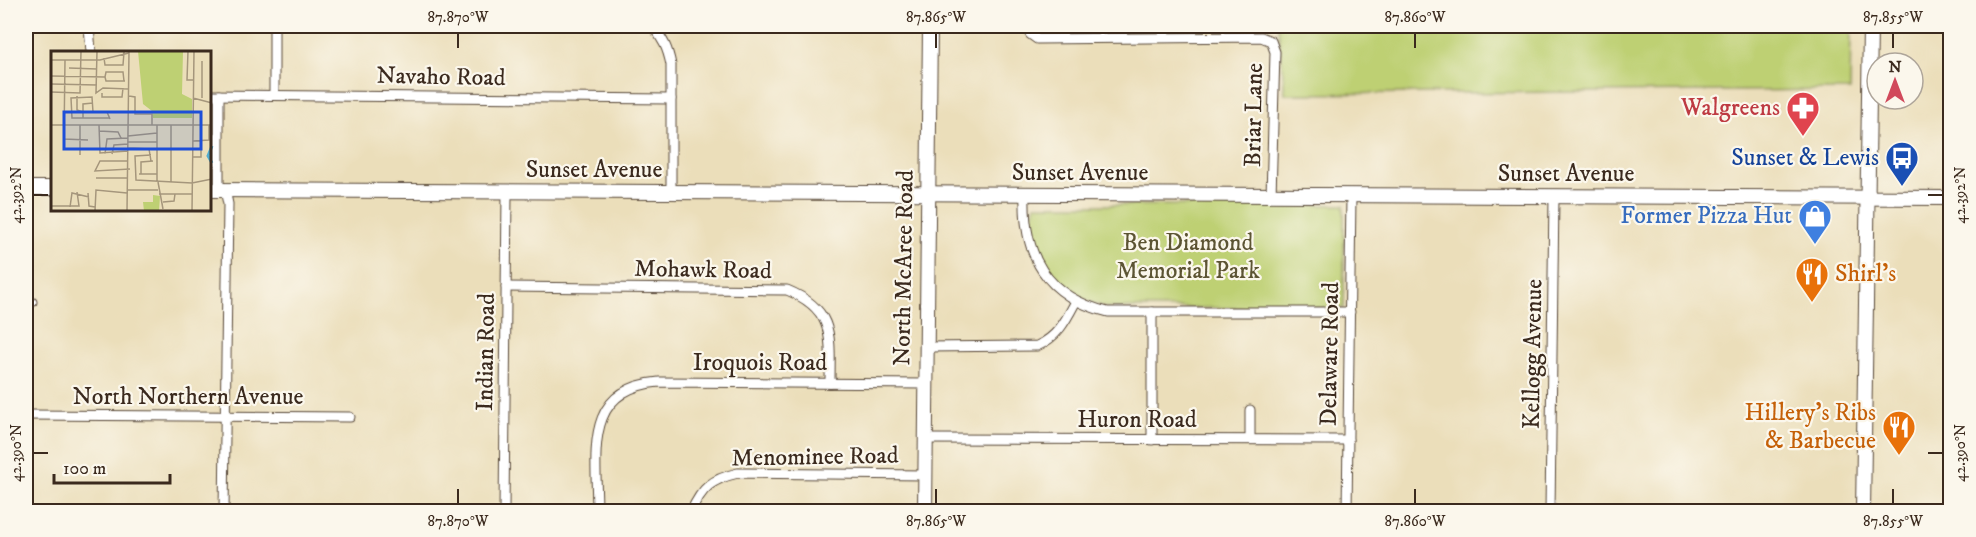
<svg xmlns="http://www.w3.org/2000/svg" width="1976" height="537" font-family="'IM FELL DW Pica',serif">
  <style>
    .green { fill: #bed073; stroke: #7c7d48; stroke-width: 1.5 }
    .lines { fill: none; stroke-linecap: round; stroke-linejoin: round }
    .street-casing { stroke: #554535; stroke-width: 11 }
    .secondary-casing { stroke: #554535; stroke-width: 16 }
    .street { stroke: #fff; stroke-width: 9 }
    .secondary { stroke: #fff; stroke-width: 14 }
    .ticks { fill: none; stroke: #3b2a1e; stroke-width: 2 }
    .labels { text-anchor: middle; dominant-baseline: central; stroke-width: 4.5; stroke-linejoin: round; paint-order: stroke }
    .street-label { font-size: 24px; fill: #3b2a1e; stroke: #fbf7ec }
    .health-label { font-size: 24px; fill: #be3a42; stroke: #fbf7ec; text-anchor: end }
    .transit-label { font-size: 24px; fill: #164399; stroke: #fbf7ec; text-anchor: end }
    .shop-label { font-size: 24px; fill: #366cbe; stroke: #fbf7ec; text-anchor: end }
    .park-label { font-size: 24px; fill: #5c5433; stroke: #fbf7ec }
    .food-label { font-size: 24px; fill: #c56008; stroke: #fbf7ec; text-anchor: start }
    .inset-river { fill: none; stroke: #53add0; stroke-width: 3 }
    .inset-road { fill: none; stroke: #a5967c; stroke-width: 1.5 }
    .view { fill: #1d4ed8; fill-opacity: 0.15; stroke: #1d4ed8; stroke-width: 3 }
    .inset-edge { fill: none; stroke: #3b2a1e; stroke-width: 3 }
    .neatline { fill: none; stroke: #3b2a1e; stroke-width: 2 }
    .ticks-label { font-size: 15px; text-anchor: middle; fill: #3b2a1e }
  </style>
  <rect width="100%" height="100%" fill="#fbf7ec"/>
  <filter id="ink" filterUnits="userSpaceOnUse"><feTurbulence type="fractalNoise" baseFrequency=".0167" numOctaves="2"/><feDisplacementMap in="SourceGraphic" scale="12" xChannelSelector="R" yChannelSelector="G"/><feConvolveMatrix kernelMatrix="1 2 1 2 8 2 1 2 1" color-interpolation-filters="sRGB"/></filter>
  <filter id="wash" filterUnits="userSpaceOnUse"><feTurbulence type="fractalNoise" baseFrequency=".008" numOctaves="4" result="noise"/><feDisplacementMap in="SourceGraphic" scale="24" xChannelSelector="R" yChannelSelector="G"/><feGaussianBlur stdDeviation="1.35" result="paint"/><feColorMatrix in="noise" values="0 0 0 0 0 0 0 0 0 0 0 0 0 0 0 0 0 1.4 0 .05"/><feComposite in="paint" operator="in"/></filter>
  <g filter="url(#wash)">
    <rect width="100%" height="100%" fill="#ebdeba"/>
    <g class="green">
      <polygon points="1278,26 1851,26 1850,90 1285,94"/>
      <path d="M1035,205H1344V308H1107C1094,303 1080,300 1069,291C1046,273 1026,233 1035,205Z"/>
    </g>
  </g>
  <g filter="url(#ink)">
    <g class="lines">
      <defs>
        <g id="street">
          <polyline points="89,26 91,52"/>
          <path d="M652,26C663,38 668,49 671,65V193"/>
          <polyline points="1028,26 1030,34 1037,39 1261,37 1271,41 1275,52 1271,196"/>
          <polyline points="210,95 671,99"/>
          <polyline points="274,95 274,26"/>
          <polyline points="219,190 219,95"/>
          <path d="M1025,195C1023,256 1046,297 1108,312H1350"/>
          <path d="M506,287L787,290C836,310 830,338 830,383"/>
          <polyline points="26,302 32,302"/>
          <path d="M926,347L1037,346C1058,337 1066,320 1076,301"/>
          <polyline points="26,415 350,417"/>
          <polyline points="925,439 1348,440"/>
          <polyline points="1250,439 1250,410"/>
          <polyline points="1152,440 1152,312"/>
          <polyline points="224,512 228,204 225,190"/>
          <polyline points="504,512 507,192"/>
          <path d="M597,512C597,454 582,389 659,382L925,384"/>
          <path d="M691,512C702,487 712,479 738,473L925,475"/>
          <polyline points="1347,512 1351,196"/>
          <polyline points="1550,512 1554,197"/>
        </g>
        <g id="secondary">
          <polyline points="26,188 52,188"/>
          <polyline points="210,190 1950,198"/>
          <polyline points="925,512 930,26"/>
          <polyline points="1863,512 1870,26"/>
        </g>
      </defs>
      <use href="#street" class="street-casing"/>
      <use href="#secondary" class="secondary-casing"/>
      <use href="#street" class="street"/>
      <use href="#secondary" class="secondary"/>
    </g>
  </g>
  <path class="ticks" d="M458,33V48M936,33V48M1415,33V48M1893,33V48M33,195H48M1928,195H1943M33,453H48M1928,453H1943M458,489V504M936,489V504M1415,489V504M1893,489V504"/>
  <defs>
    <symbol id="pharmacy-pin" viewBox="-11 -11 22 30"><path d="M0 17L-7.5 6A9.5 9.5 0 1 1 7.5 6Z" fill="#e0444e" stroke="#fbf7ec"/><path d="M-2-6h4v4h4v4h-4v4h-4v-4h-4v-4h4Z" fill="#fff"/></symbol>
    <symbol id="bus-pin" viewBox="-11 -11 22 30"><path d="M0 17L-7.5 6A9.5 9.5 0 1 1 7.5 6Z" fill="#1a4fb4" stroke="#fbf7ec"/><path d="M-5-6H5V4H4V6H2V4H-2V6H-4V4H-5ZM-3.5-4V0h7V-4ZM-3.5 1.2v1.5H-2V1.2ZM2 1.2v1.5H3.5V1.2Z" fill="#fff"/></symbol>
    <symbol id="shop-pin" viewBox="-11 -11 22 30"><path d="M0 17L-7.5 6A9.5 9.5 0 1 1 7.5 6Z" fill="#3f7fe0" stroke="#fbf7ec"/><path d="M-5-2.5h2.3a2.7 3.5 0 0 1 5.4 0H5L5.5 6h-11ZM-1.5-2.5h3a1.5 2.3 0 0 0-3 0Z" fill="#fff"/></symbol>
    <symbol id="restaurant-pin" viewBox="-11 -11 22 30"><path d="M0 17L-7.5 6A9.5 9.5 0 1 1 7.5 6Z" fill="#e8710a" stroke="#fbf7ec"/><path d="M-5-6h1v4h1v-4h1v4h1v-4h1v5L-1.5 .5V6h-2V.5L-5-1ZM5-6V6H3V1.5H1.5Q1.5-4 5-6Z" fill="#fff"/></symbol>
  </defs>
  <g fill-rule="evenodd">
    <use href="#pharmacy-pin" x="1784" y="89" width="38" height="52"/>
    <use href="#bus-pin" x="1883" y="139" width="38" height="52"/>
    <use href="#shop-pin" x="1796" y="197" width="38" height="52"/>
    <use href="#restaurant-pin" x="1793" y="255" width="38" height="52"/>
    <use href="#restaurant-pin" x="1880" y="408" width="38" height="52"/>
  </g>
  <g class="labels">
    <g class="street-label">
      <text transform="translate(441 77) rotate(1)">Navaho Road</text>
      <text transform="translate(1254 115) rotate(-89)">Briar Lane</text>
      <text x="594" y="170">Sunset Avenue</text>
      <text x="1080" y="173">Sunset Avenue</text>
      <text x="1566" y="174">Sunset Avenue</text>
      <text transform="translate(904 268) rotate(-89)">North McAree Road</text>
      <text transform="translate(703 270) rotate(1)">Mohawk Road</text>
      <text transform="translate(486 352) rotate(-89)">Indian Road</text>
      <text transform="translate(1330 354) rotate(-89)">Delaware Road</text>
      <text transform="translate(1533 354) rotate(-89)">Kellogg Avenue</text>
      <text x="760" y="363">Iroquois Road</text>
      <text x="188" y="397">North Northern Avenue</text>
      <text x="1137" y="420">Huron Road</text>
      <text transform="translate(815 457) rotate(-1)">Menominee Road</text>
    </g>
    <g class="health-label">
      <text x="1780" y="108">Walgreens</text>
    </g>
    <g class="transit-label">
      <text x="1879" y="158">Sunset &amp; Lewis</text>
    </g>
    <g class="shop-label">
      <text x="1792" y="216">Former Pizza Hut</text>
    </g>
    <g class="park-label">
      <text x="1188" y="243">Ben Diamond<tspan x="1188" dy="28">Memorial Park</tspan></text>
    </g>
    <g class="food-label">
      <text x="1835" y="274">Shirl's</text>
      <text x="1876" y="413" text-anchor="end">Hillery's Ribs<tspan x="1876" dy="28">&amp; Barbecue</tspan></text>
    </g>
  </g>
  <g transform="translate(51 51)">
    <rect width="160" height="160" fill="#ebdeba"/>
    <path d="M87,0H132L131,43L141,48V67H102L101,60L92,53ZM102,144L109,145L108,160H93L92,151H102Z" fill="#bed073"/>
    <path class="inset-river" d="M161,95L157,105L161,112"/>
    <path class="inset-road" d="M46,0L45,42L52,37L78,38M137,0L136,29H143M53,7L54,14H72L73,1M0,9H49L78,2M14,9L13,88L37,89M18,17L46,18M0,25L54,26M54,26L55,21H72L73,30M54,26L55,30H74M0,33L46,34M0,41L29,42L30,0M51,42V46H71L72,37M26,45V59L32,61M78,45L84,46V63H101V74M142,47L161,52M151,47V10M42,61L41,46L20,47L21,67H59M42,61H56L59,68M32,67V53L42,52M0,74H161M48,74L49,102L77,100M48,80L67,81L70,87M77,85L106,82M142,90L158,89V74M77,91H106M77,97L98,98L100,110M54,103L56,88L77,87M61,103L63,94L77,93M29,104V74M100,104L84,105L85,129L141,132L161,128M142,106H150V74M77,110H49L44,120L79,118M88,123H106M90,123V111L102,110M45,127H77M106,130V74M107,131L112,158M120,132V74M76,139H107M37,142L38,155L44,156M108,143H141M112,151L123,150L124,143M0,155H28L26,141M19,156L21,142L38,146M44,160L45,139L76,142M76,160L78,0M141,160L143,0"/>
    <path class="view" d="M13,61H150V98H13Z"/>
    <rect width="160" height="160" class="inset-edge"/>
  </g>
  <rect width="1976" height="537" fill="none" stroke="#fbf7ec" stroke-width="66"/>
  <g transform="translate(1895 81)"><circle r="28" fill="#fbf7ec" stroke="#aea59a" stroke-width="1.5"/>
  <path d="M0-4.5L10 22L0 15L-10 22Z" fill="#d1495b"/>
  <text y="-9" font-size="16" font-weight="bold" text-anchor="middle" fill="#3b2a1e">N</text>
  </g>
  <path d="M54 474v9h116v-9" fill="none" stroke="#3b2a1e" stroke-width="3"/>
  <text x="63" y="474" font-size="18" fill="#3b2a1e" stroke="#fbf7ec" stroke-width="4.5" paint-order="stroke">100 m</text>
  <rect x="33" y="33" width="1910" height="471" class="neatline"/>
  <g class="ticks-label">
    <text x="458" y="22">87.870°W</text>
    <text x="936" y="22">87.865°W</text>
    <text x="1415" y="22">87.860°W</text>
    <text x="1893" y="22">87.855°W</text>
    <text transform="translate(16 195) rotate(-90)" y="5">42.392°N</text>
    <text transform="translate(1960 195) rotate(-90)" y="5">42.392°N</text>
    <text transform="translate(16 453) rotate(-90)" y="5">42.390°N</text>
    <text transform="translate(1960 453) rotate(-90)" y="5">42.390°N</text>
    <text x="458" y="526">87.870°W</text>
    <text x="936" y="526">87.865°W</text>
    <text x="1415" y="526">87.860°W</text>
    <text x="1893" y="526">87.855°W</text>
  </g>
</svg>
